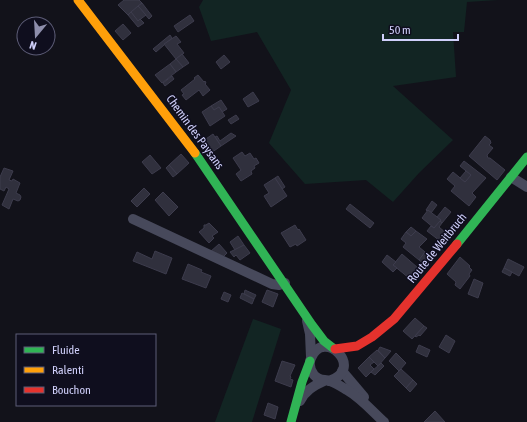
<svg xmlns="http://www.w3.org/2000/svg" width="527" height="422" font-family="'Asap Condensed',sans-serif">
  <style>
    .green { fill: #122523 }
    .building { fill: #30303d; stroke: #3d3c4d }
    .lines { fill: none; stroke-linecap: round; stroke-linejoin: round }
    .street { stroke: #47495b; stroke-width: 10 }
    .fast { stroke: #30b455; stroke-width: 9 }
    .slow { stroke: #ff9f0a; stroke-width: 9 }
    .jam { stroke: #e5322d; stroke-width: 9 }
    .labels { text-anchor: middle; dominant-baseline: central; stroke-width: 3; stroke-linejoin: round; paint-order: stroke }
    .street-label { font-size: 12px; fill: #d0d0fb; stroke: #0f0e1e }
  </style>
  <rect width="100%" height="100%" fill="#12121a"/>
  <g class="green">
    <polygon points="203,0 498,0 467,2 464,32 453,32 456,77 393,86 453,140 419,173 393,202 366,180 305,184 269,143 291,90 257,32 211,41 199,7"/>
    <polygon points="253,319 281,329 252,422 215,422"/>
  </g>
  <g class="building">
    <polygon points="124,0 139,0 142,3 128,15 118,5"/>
    <polygon points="142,3 152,16 149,19 138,6"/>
    <polygon points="138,6 146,15 138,21 131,12"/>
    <polygon points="131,12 138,21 140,19 144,23 138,27 128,15"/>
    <polygon points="190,15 194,21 178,32 174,26"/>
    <polygon points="123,24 131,33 123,40 115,31"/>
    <polygon points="170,35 172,38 156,52 153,49"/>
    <polygon points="176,36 181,42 177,44 184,53 176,59 164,44"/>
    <polygon points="182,54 189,63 183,67 176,59"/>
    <polygon points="224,55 230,62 221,69 216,62"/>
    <polygon points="176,59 183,67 176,72 170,64"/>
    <polygon points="170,64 176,72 162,83 155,75"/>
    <polygon points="198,75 204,82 205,81 206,83 205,84 210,90 203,96 199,90 186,100 182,95 184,94 181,90 195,79 194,78"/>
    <polygon points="172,76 174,79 165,86 163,83"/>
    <polygon points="253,92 259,101 248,107 243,99"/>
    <polygon points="221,100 227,109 222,112 219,107 214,110 211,106"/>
    <polygon points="211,106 214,110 219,107 225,116 210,126 202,112"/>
    <polygon points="236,115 239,119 231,124 228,120"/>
    <polygon points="231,133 236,136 221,146 215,137 217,136 220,141"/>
    <polygon points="213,134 221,146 211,153 203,141"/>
    <polygon points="485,136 490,140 491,143 489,145 493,148 487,155 488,158 490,158 505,170 497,180 469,156"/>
    <polygon points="242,152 245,156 250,153 254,159 256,158 259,163 254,166 255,168 251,171 252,174 241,181 236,174 241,170 233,158"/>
    <polygon points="181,154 189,163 177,174 169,165"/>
    <polygon points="150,155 161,168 152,174 142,162"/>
    <polygon points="464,161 486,178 472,193 476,197 469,206 451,191 455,186 447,179 453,172 465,182 471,175 460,166"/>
    <polygon points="169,165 177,174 173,177 166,168"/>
    <polygon points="4,168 13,171 9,180 12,181 13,179 20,183 16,193 20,195 21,197 20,200 18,201 13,199 9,209 2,205 9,189 6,187 4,191 0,189 0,177"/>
    <polygon points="466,171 471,175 465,182 460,178"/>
    <polygon points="278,176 285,187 282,189 275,178"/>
    <polygon points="275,178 287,196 271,207 264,196 269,193 264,185"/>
    <polygon points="144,188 150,194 137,207 131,201"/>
    <polygon points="163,192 178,207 169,216 155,200"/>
    <polygon points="432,201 437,205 431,213 428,210 427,211 426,210"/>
    <polygon points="350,204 374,223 370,228 346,209"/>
    <polygon points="445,207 451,212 442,223 437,217"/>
    <polygon points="428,210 441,220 434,228 422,218"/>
    <polygon points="440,221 442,223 439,227 446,233 440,241 427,231 431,226 434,228"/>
    <polygon points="209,223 218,232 212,236 214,238 209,243 199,232 204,228 204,225 206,225"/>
    <polygon points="295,225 298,230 299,229 306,240 297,246 296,244 290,247 281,233"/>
    <polygon points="411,227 416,231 411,236 406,232"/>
    <polygon points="416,231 427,239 419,247 425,252 419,260 403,247 406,243 401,239 406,232 411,236"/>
    <polygon points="238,236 244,245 235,250 230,242"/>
    <polygon points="219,244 227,253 222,258 210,252"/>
    <polygon points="244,245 250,253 240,260 236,255 234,257 230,252"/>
    <polygon points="155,251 172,258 166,274 133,261 137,252 152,259"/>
    <polygon points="425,252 429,255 423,263 419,260"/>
    <polygon points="402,254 418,268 409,278 393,265"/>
    <polygon points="387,255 396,262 393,265 397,268 393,272 382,262"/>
    <polygon points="460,257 470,266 469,267 472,270 469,274 470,276 460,289 455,285 456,282 447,274"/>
    <polygon points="508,259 524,267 519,276 504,268"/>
    <polygon points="188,264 202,270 201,272 211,276 206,288 182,279"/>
    <polygon points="504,268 512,272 510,276 502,272"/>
    <polygon points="474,279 483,283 478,298 468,294"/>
    <polygon points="245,290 256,295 254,299 244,294"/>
    <polygon points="267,290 278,294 273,307 262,302"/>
    <polygon points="224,292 231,295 228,302 221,299"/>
    <polygon points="242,293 254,299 252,304 240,298"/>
    <polygon points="415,318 424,326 412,339 403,331"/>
    <polygon points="424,326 427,328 420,336 419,335 416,337 415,336"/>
    <polygon points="446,335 455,341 449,353 439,347"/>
    <polygon points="419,345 430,350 427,357 416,352"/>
    <polygon points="380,347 391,351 385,358 378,350"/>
    <polygon points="377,350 385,358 378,366 369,357"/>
    <polygon points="396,353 406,363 399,371 389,361"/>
    <polygon points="369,357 374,362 370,365 374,369 366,377 358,368"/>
    <polygon points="282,361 295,365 290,376 291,377 290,379 293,380 291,387 275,381"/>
    <polygon points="381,363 384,366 375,375 371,372"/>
    <polygon points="401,369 413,380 406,388 394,376"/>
    <polygon points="413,380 417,384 410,392 406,388"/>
    <polygon points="268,403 278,407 275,419 264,415"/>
    <polygon points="435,411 445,422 424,422"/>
  </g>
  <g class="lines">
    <g class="street">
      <polyline points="511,177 527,187"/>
      <polyline points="133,219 272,284 279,285 285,283"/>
      <polyline points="307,321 310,334 311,357"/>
      <polyline points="342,371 364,397"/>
      <path d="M329,381C366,369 324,327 311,358C309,363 310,370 314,375C319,381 324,379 330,381C336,383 342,387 347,390C361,398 372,411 384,422"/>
      <path d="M300,401C305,391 313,386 324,381"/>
    </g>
    <g class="fast">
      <polyline points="195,153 312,325 324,341 333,348"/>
      <polyline points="457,244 527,157"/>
      <polyline points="291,422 302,382 310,361"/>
    </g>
    <polyline class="slow" points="78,0 195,153"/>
    <polyline class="jam" points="335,349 357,346 372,337 394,319 457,244"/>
  </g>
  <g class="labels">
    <g class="street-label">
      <text transform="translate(195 132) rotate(54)">Chemin des Paysans</text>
      <text transform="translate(437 248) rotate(-51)">Route de Weitbruch</text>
    </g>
  </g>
  <rect x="16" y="334" width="140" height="72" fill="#0f0e1e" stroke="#5c5c76"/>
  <rect x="24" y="347" width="20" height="6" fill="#30b455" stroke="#5c5c76"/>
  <text x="52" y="354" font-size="12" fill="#d0d0fb">Fluide</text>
  <rect x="24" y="367" width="20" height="6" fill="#ff9f0a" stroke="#5c5c76"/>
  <text x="52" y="374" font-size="12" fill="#d0d0fb">Ralenti</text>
  <rect x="24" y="387" width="20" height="6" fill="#e5322d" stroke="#5c5c76"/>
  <text x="52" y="394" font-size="12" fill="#d0d0fb">Bouchon</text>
  <g transform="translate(36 36) rotate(198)"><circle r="19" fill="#0f0e1e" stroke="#5c5c76"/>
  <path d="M0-3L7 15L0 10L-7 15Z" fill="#8e8eac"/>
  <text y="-6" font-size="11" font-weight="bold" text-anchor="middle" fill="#d0d0fb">N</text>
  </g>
  <path d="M383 34v6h75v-6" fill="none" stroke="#d0d0fb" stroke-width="2"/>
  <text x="389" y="34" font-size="12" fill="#d0d0fb" stroke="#0f0e1e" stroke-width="3" paint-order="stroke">50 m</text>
</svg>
